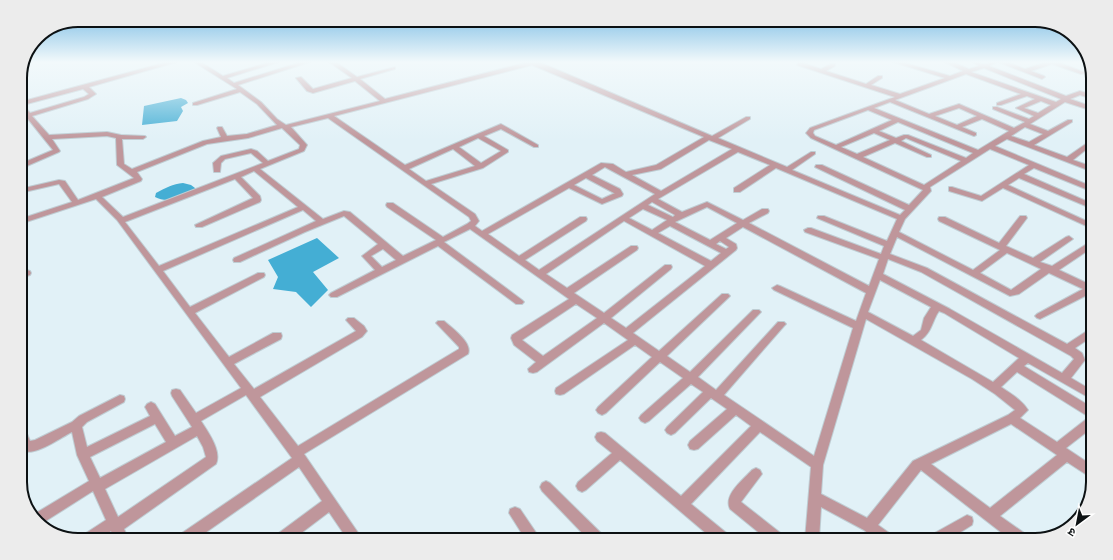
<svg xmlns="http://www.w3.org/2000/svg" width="1113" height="560" font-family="'IBM Plex Sans','Noto Sans Devanagari',sans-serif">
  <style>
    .water { fill: #44aed4 }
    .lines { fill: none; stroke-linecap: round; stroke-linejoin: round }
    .minor-casing { stroke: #bfcdd3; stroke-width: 2 }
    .minor { fill: #bf969b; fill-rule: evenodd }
    .rim { fill: none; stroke: #0c1113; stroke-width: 2 }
  </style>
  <rect width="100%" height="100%" fill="#e1f1f7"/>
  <g class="water">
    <polygon points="181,98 186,100 188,103 181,107 183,111 177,121 142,125 144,106"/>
    <path d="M183,183L191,185L195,188V191C182,197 168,204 155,197L156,193C165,188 173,184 183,183Z"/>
    <polygon points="317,238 339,258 313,272 328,290 311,307 296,292 273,289 278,277 268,260"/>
  </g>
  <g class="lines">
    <defs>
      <g id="minor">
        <path d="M167,62H177L89,87L96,94L88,99L32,116L49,135L107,132L121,135L145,136L146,137L143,139H122L124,164L132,169L203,141L221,137L217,128L218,127H222L227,136L247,134L277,125L257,104L240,92L197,105H193V103L237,89L194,62H201L223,76L270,62H279L227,78L234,83L301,62H310L238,85L261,102L277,119L286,125L380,101L355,81L313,93L307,91L296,78L301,77L313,89L352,78L329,62H336L357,77L395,67V69L360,79L385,99L528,62H539L712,136L746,117H750V119L718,138L787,167L811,152H815V154L792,170L900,215L905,210L815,167L816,165H822L909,205L923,190L811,138L806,133L810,128L895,97L797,65L798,62H804L803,63L821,69L831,64H835V66L826,71L866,84L878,76H882V78L871,85L900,94L945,78L893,62H902L950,76L963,71L945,62H953L969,69L979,66L972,62L984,64L997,62L989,66L1066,96L1080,91L1093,95V99L1080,95L1070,99L1093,107V111L1065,102L1030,124L1048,131L1068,120H1072V122L1034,145L1067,157L1093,139V144L1073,160L1093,167V172L1007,139L995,146L1093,187V192L1034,168L1024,174L1093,204V209L1019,178L1008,185L1093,224V229L1003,188L982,201L949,191V187H952L981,196L1029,165L990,149L930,187L931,191L905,219L899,232L973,270L1000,250L939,221L938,219L939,217H945L999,243L1020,216H1026L1027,218L1006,246L1033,258L1066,237L1069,236L1073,239L1040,262L1052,266L1093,240V247L1059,270L1093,286V293H1091L1040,319L1037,318L1035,316L1037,314L1083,289L1049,273L1019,294L1010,296L897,237L890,254L927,268L1067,344L1093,327V336L1075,348L1082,353L1085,360L1071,378L1093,391V400L1028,363L1024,366L1093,408V427L1066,448L1093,466V479L1067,462L1000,516L1027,535L1029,540H1011L921,470L878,525L892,535L894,540H876L864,530L821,507L819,540H805L811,467L760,432L691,504L729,535L731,540H714L620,460L586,490L582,492L578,490L576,486L578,482L612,453L597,441L595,437L597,433L601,432L605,433L681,496L751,426L736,415L698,449L694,450L690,449L688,445L690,441L727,409L711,398L675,433L671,435L667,433L665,430L667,427L703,392L691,384L649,421L645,423L641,421L639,418L641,415L683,378L660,362L606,413L602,415L598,413L596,410L598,407L652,357L635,345L564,394L560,395L556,394L555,391L556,388L628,340L604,323L537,372L533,373L529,372L528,369L536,362L514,345L511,338L512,335L569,299L470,229L444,242L522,300L524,302L522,304H516L438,246L337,297H331L329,295L331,293L375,270L362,256L378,244L344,216L305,232L240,262H234L233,260L234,258L316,221L303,210L163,271L190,307L258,273H264L265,275L264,277L195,313L229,357L273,333H281L282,336L281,339L234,364L254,389L356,331L346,320L348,318H354L364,326L367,331L362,337L260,397L298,446L459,349V347L438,325L436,323L438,321H444C452,328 473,343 468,354L304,454L363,540H348L329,512L292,540H274L276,535L322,501L299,467L195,540H177L179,535L292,458L246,395L201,421C208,432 222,451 216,464L124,529L129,540H115L111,531L99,540H81L83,535L106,520L93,491L41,524L31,516L89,481L77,455L72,432C60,438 36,456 23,451L20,445V425L24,427L30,441L35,440L72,422L79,416L120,395L124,396L125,399L124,402L87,422L82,427L87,447L150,416L145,407L147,404L151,402L155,404L175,436L192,427L172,396L171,393L172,390L176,389L180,390L196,413L241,388L117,220L96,199L20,224V219L72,202L59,184L20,193V189L59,180L65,181L78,200L134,178L117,165L116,138L107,136L52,139L60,151L59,152L20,169V164L53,150L20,109V102ZM532,65L704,137L656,165L626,172L613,164L601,163L482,231L475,226L479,221L475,214L431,184L483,168L508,152V150L484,136L501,129L534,147H538V145L501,124L405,165L334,116ZM984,68L1061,99L1056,102L971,72ZM966,74L1021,94L997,103V105H1001L1027,96L1035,99L1016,108L1034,116L1029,119L997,107H993V109L1025,122L1014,128L959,104L929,114L895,100ZM83,89L89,94L84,97L30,113L23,105ZM1041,101L1051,105L1038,113L1024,108ZM890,102L974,136L976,135V133L962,127L982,119L1009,131L978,150L874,108ZM959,108L977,116L957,125L935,116ZM868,110L892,120L836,145L815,136L813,133L814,130ZM328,118L469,217L471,221L467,224L443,237L393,203H387L386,205L387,207L436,240L403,256L350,212L344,211L323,219L260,169L304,151L307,145L291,127ZM898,122L973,153L966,158L908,135H904L896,138L879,131ZM1025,127L1043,134L1029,142L1011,136ZM282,128L300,145L299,149L268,161L257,151L251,149L221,156L213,163L214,172H220L221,163L225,159L251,153L263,163L123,217L102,197L141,181L142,179L137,172L207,144L248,138ZM874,133L890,140L857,154L841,147ZM478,138L501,151L481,163L459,147ZM906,138L961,161L924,185L863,157L895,143L927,157H931V155L901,141ZM709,140L732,149L661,191L632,175L661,169ZM453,149L475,166L426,181L409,169ZM738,152L770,165L734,188V192H740L776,168L897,219L887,241L824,216H818L817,218L884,246L881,254L811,228H808L804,230L805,232L879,259L869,286L749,223L768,213L769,211L768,209H762L743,220L707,202L682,212L658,199ZM605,167L655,194L539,270L525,260L586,221L587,219L586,217H580L519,256L488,234L569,188L602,204L622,196L623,194L620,189L592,175ZM254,171L298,207L159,266L125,222L235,179L253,198L195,225L196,227H202L260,202L261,200L260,196L241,177ZM586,178L614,193H615L602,199L574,185ZM652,202L675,215L673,217L648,205ZM707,207L737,223L710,240L675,222ZM643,209L667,220L652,230L629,218ZM624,221L705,266L626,328L611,318L671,269L672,267L671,265H665L604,313L574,293L637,250L638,248L637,246H631L567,288L546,274ZM670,226L721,253L711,261L658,233ZM743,227L866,293L856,321L780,286L777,285L772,288L774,290L853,328L814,456L724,395L784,326L786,324L784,322H778L716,390L698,377L759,314L761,312L759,310H753L690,372L667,356L728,298L730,296L728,294H722L659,351L633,333L736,250L737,248L736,244L726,238ZM720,241L729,247L726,249L716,244ZM383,249L396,260L382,267L371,256ZM1007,253L1041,269L1011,290L980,273ZM888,259L921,272L1071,356L1074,359L1062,373L950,309L883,274ZM880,280L931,307L924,318L921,330L913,336L868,312ZM576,304L597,318L543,356L522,340ZM939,311L944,313L1019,358L993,382L921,340C932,332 932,321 939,311ZM866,319L972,379L995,394L1015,410L1008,415L913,461L867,518L821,494L823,465ZM1017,372L1089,417L1057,442L1020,418L1028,410C1022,400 1011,394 1001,387ZM155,424L166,442L100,478L90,457ZM1011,424L1057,455L990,508L931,464ZM197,436L203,447L206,457L118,517L105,489Z"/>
        <polygon points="998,62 1007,62 1025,69 1046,62 1058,62 1086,73 1081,74 1052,64 1031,71 1044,76 1045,77 1042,79"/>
        <polygon points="27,270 30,271 31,273 30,275 20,278 20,272"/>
        <path d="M756,468L760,470L762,474L741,502L783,535L785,540H768L730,509C723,495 743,480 752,470Z"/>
        <polygon points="546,481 550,483 603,535 605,540 589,540 542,491 540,487 542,483"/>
        <polygon points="515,507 520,509 541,540 526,540 509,513 510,509"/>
        <polygon points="967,515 972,517 973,521 972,525 948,540 929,540 931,535"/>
      </g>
    </defs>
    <use href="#minor" class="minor-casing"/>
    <use href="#minor" class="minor"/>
  </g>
  <linearGradient id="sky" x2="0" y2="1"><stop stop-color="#66b2e0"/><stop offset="0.44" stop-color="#f2f9fb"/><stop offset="1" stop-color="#f2f9fb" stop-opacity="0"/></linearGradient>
  <rect width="1113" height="141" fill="url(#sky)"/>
  <path d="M0 0H1113V560H0ZM78 27H1035A51 51 0 0 1 1086 78V482A51 51 0 0 1 1035 533H78A51 51 0 0 1 27 482V78A51 51 0 0 1 78 27Z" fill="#ececec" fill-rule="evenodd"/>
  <path class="rim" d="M78 27H1035A51 51 0 0 1 1086 78V482A51 51 0 0 1 1035 533H78A51 51 0 0 1 27 482V78A51 51 0 0 1 78 27Z"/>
  <g transform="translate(1077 524) rotate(212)" stroke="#ffffff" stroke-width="3" paint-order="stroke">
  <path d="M0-3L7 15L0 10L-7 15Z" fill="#0c1113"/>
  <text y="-6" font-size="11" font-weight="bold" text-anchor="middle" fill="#0c1113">उ</text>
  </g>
</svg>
